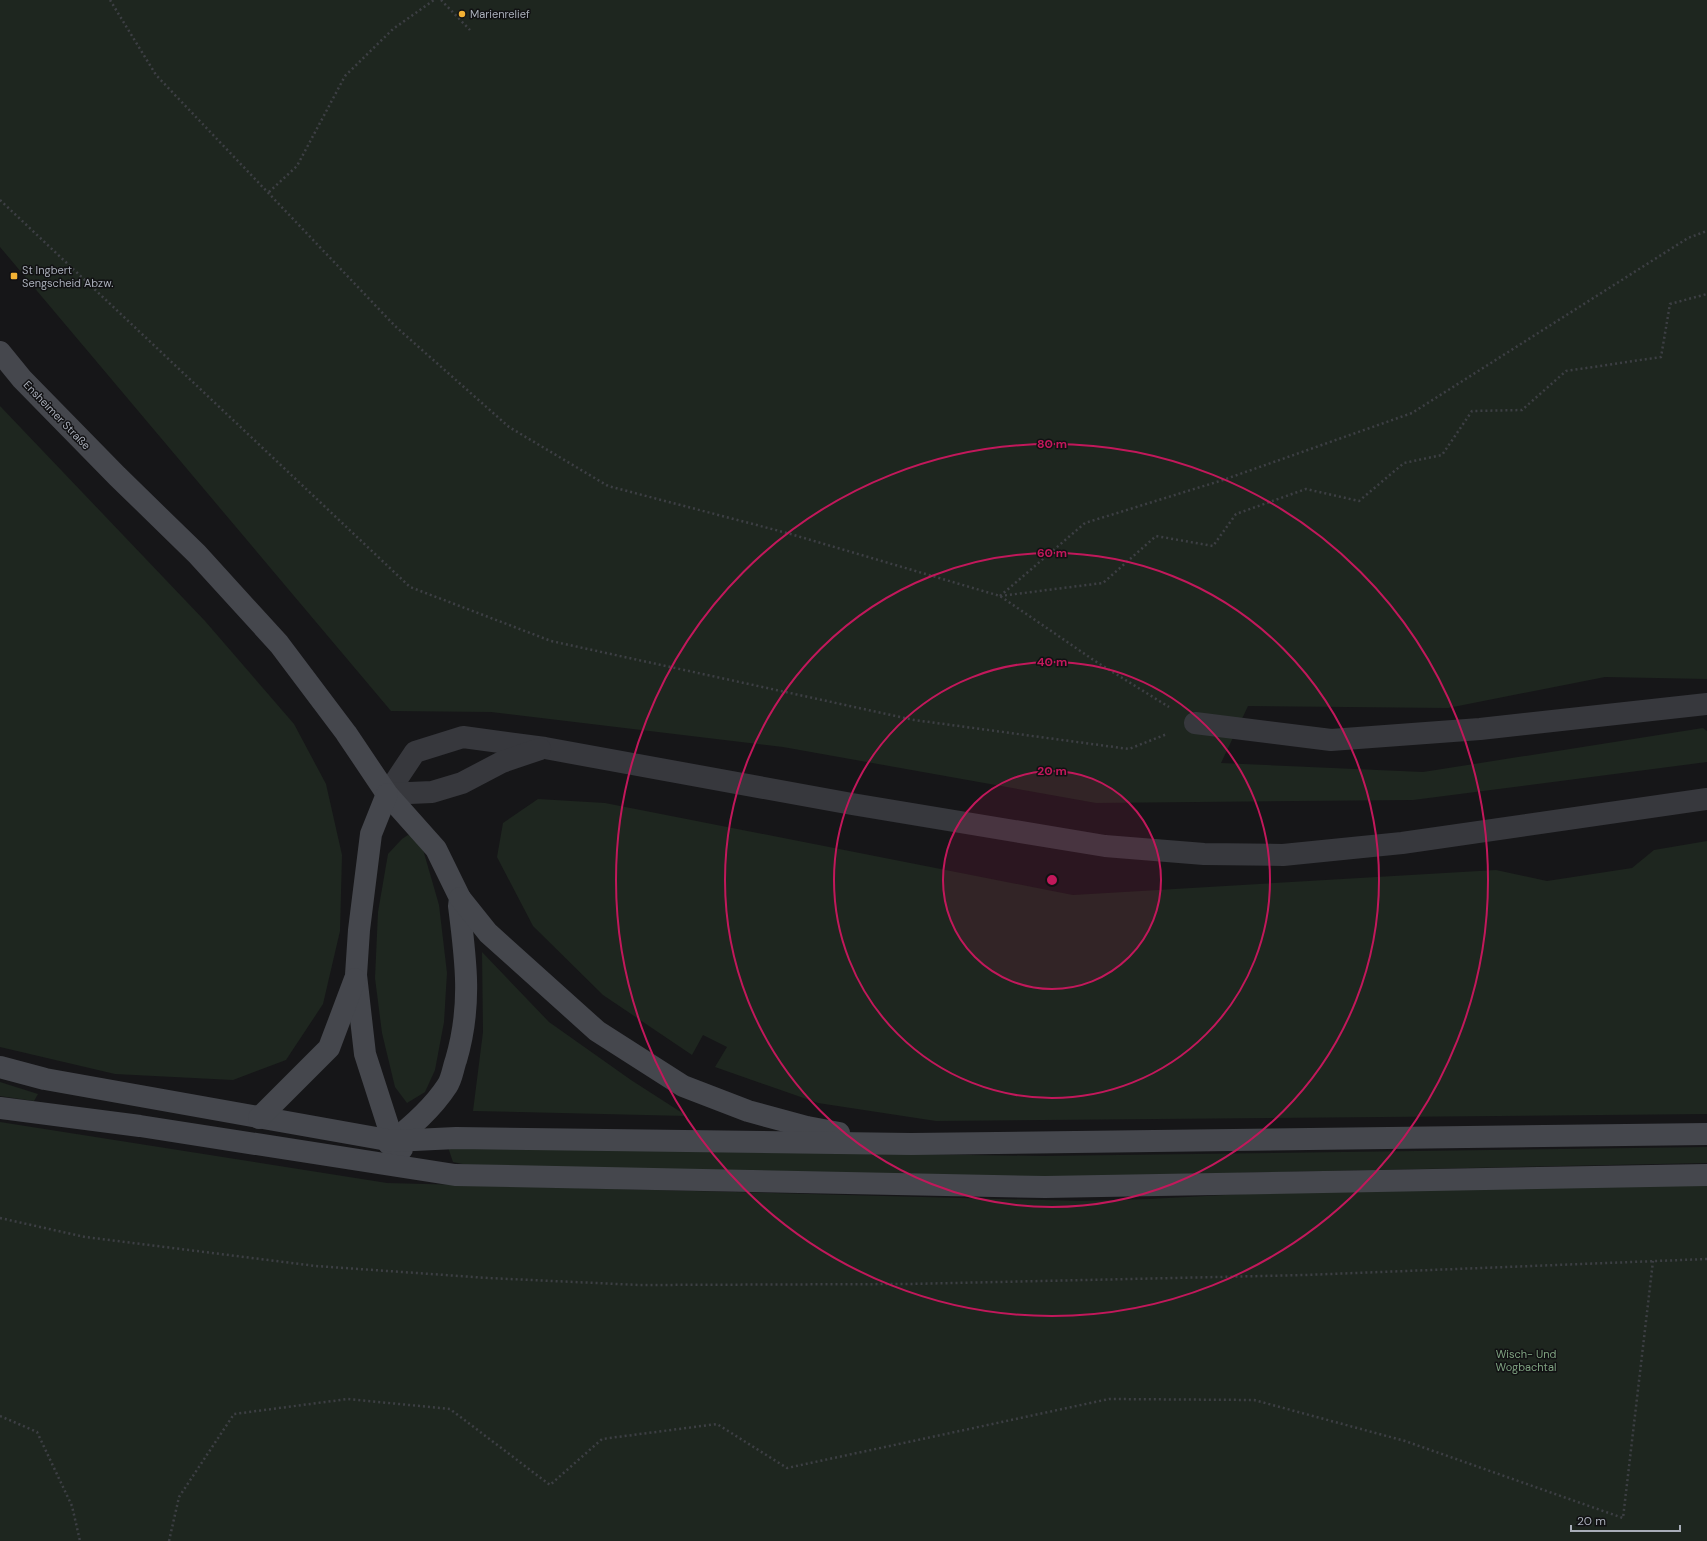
<svg xmlns="http://www.w3.org/2000/svg" width="1707" height="1541" font-family="'DM Sans',sans-serif">
  <style>
    .green { fill: #1e261f }
    .lines { fill: none; stroke-linecap: round; stroke-linejoin: round }
    .path { stroke: #3d3f44; stroke-width: 2.5; stroke-dasharray: 2 3; stroke-linecap: butt }
    .service { stroke: #37383d; stroke-width: 22 }
    .tertiary { stroke: #37383d; stroke-width: 22 }
    .secondary { stroke: #45474d; stroke-width: 22 }
    .ring { fill: none; stroke: #c2185b; stroke-width: 2 }
    .poi-dot { fill: #f2b134; stroke: #111113; stroke-width: 1.5 }
    .labels { text-anchor: middle; dominant-baseline: central; stroke-width: 3; stroke-linejoin: round; paint-order: stroke }
    .poi-label { font-size: 11px; fill: #a8adb8; stroke: #111113; text-anchor: start }
    .street-label { font-size: 11px; fill: #a8adb8; stroke: #111113 }
    .park-label { font-size: 11px; fill: #7fa381; stroke: #111113 }
    .centre { fill: #c2185b; stroke: #111113; stroke-width: 2 }
    .ring-label { font-size: 12px; text-anchor: middle; font-weight: bold; fill: #c2185b; stroke: #111113; stroke-width: 3; stroke-linejoin: round; paint-order: stroke }
  </style>
  <rect width="100%" height="100%" fill="#161618"/>
  <g class="green">
    <polygon points="0,0 1707,0 1707,679 1605,677 1448,708 1248,706 1221,763 1423,772 1703,728 1707,731 1707,762 1413,800 1096,803 783,747 491,712 391,711 0,247"/>
    <polygon points="0,406 205,621 294,724 326,784 342,855 340,931 323,1004 286,1060 233,1080 115,1074 0,1047"/>
    <polygon points="538,799 605,803 1073,895 1496,870 1547,881 1632,868 1654,850 1707,841 1707,1114 936,1121 818,1103 715,1067 727,1047 703,1035 692,1055 603,995 533,926 497,857 503,823"/>
    <polygon points="408,835 417,837 422,846 439,905 447,973 444,1022 435,1070 425,1092 407,1103 395,1087 382,1033 375,978 378,912 388,854 402,839"/>
    <polygon points="482,952 549,1022 631,1080 687,1116 473,1111 483,1032"/>
    <polygon points="0,1082 38,1094 34,1101 0,1096"/>
    <polygon points="0,1122 387,1183 1080,1201 1149,1199 1707,1170 1707,1541 0,1541"/>
    <polygon points="448,1147 1042,1156 1707,1147 1707,1163 1044,1177 472,1166 453,1162"/>
  </g>
  <g class="lines">
    <g class="path">
      <polyline points="110,0 156,75 395,326 509,427 608,486 787,533 1000,596 1095,661 1169,707"/>
      <polyline points="441,0 470,30"/>
      <polyline points="269,192 297,166 345,76 393,29 434,0"/>
      <polyline points="0,200 410,587 551,641 914,720 1129,749 1167,734"/>
      <polyline points="1000,596 1103,583 1156,536 1213,546 1236,514 1306,489 1359,501 1404,463 1442,455 1472,411 1522,410 1566,371 1661,357 1670,304 1707,294"/>
      <polyline points="1000,596 1085,523 1223,480 1412,413 1688,238 1707,231"/>
      <polyline points="0,1218 85,1237 316,1266 488,1278 639,1285 910,1284 1305,1275 1707,1259"/>
      <polyline points="0,1416 37,1432 72,1506 80,1541"/>
      <polyline points="169,1541 179,1497 234,1414 348,1399 450,1409 550,1485 602,1439 717,1424 787,1468 1109,1399 1254,1400 1405,1441 1623,1518 1653,1261"/>
    </g>
    <polyline class="service" points="1195,723 1331,740 1480,729 1707,704"/>
    <g class="tertiary">
      <polyline points="387,794 415,752 463,737 545,748 852,804 1105,846 1204,854 1283,855 1402,843 1707,799"/>
      <polyline points="387,794 432,792 462,783 502,762 540,749"/>
    </g>
    <g class="secondary">
      <path d="M0,352L22,379L117,476L197,554L279,644L346,733L387,794L436,849L460,898L459,906C466,961 472,1006 456,1060C453,1068 452,1079 447,1086C432,1109 411,1127 389,1144"/>
      <polyline points="387,794 371,834 359,930 356,975 365,1054 393,1141 402,1149"/>
      <polyline points="460,898 488,933 597,1031 683,1086 748,1111 807,1127 839,1133"/>
      <polyline points="0,1067 45,1079 393,1141 456,1138 911,1144 1707,1134"/>
      <polyline points="0,1108 140,1126 455,1175 1045,1187 1707,1175"/>
      <polyline points="259,1118 329,1048 355,979"/>
    </g>
  </g>
  <circle cx="1052" cy="880" r="109" fill="#c2185b" fill-opacity=".12"/>
  <g class="ring">
    <circle cx="1052" cy="880" r="109"/>
    <circle cx="1052" cy="880" r="218"/>
    <circle cx="1052" cy="880" r="327"/>
    <circle cx="1052" cy="880" r="436"/>
  </g>
  <g class="poi-dot">
    <circle cx="462" cy="14" r="4"/>
    <rect x="10" y="272" width="8" height="8" rx="2"/>
  </g>
  <g class="labels">
    <g class="poi-label">
      <text x="470" y="14">Marienrelief</text>
      <text x="22" y="270">St Ingbert<tspan x="22" dy="13">Sengscheid Abzw.</tspan></text>
    </g>
    <g class="street-label">
      <text transform="translate(57 415) rotate(46)">Ensheimer Straße</text>
    </g>
    <g class="park-label">
      <text x="1526" y="1354">Wisch- Und<tspan x="1526" dy="13">Wogbachtal</tspan></text>
    </g>
  </g>
  <circle cx="1052" cy="880" r="6" class="centre"/>
  <g class="ring-label">
    <text x="1052" y="448">80 m</text>
    <text x="1052" y="557">60 m</text>
    <text x="1052" y="666">40 m</text>
    <text x="1052" y="775">20 m</text>
  </g>
  <path d="M1571 1525v6h109v-6" fill="none" stroke="#a8adb8" stroke-width="2"/>
  <text x="1577" y="1525" font-size="12" fill="#a8adb8" stroke="#111113" stroke-width="3" paint-order="stroke">20 m</text>
</svg>
